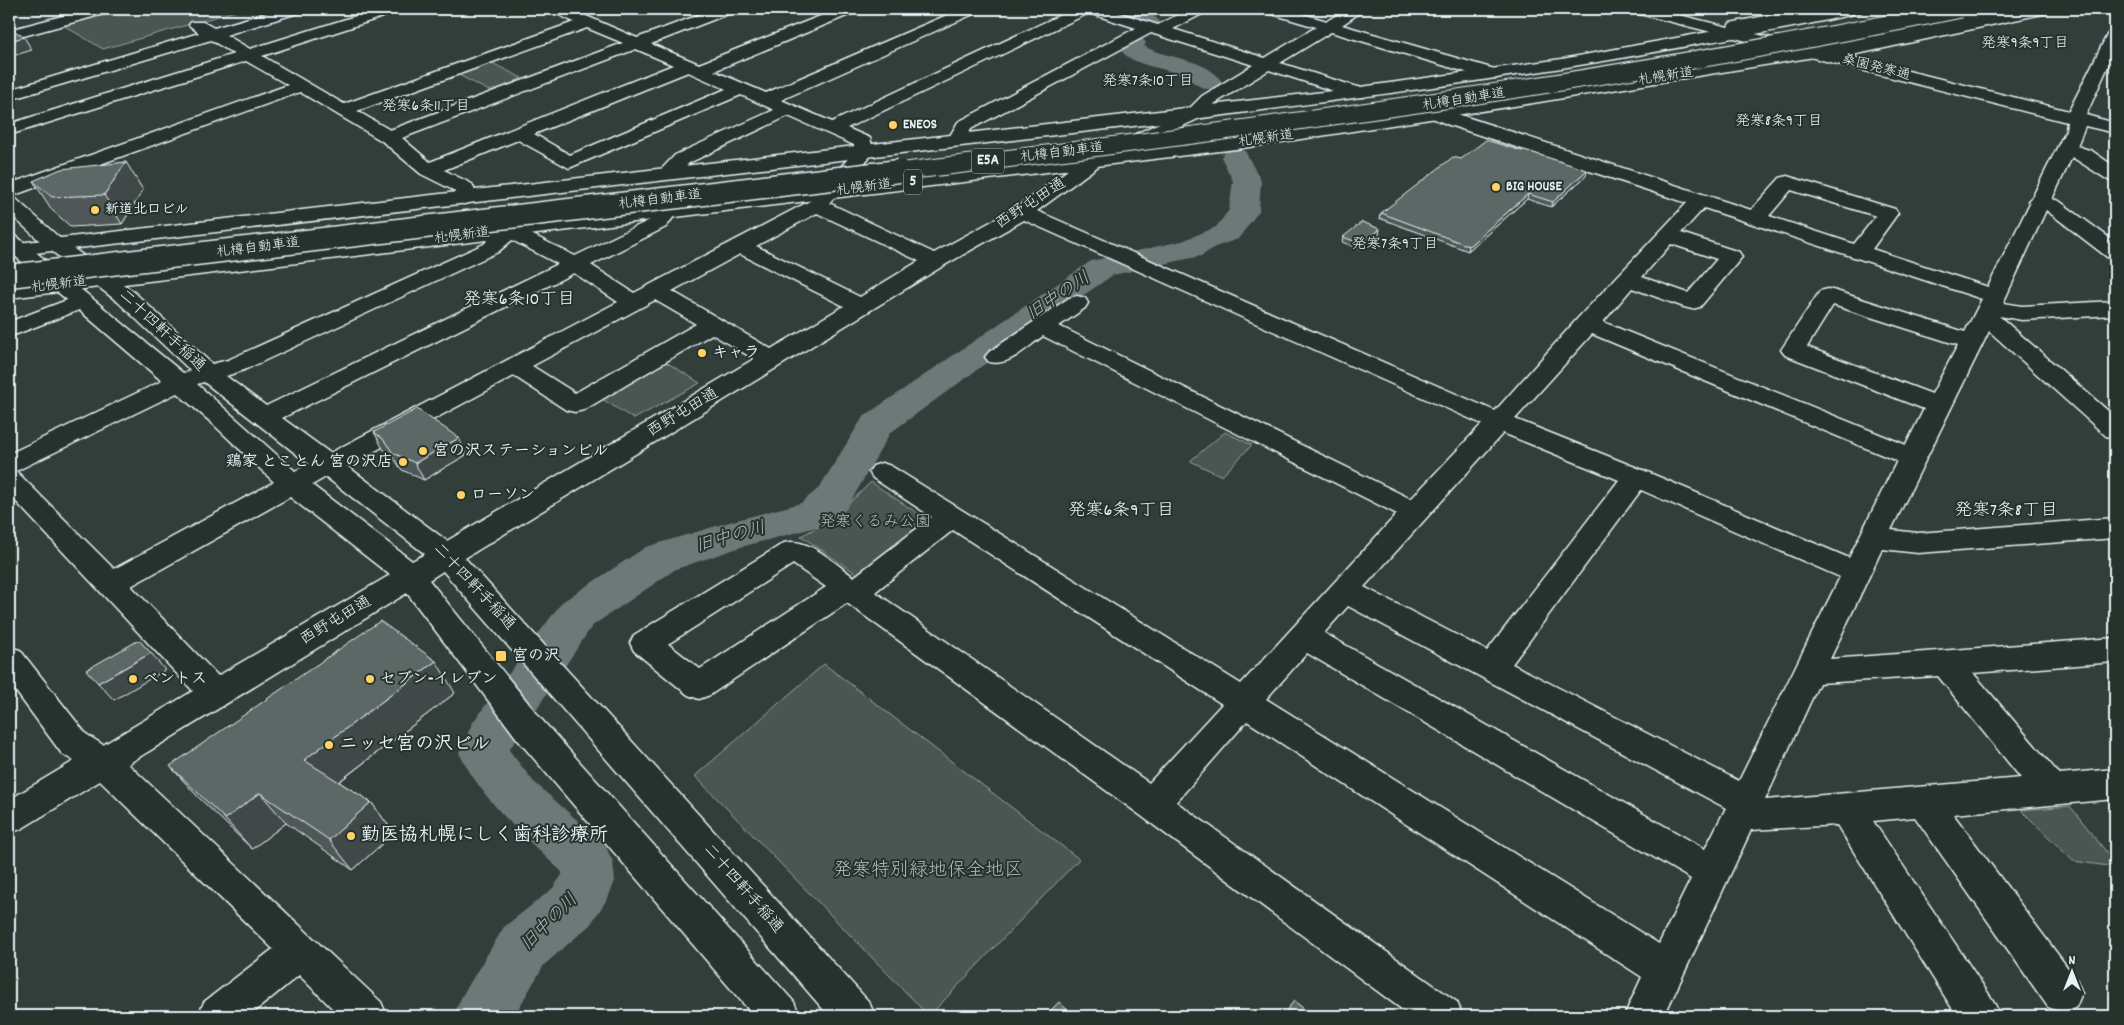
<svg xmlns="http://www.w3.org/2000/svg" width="2124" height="1025" font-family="Dekko,'Klee One',sans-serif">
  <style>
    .green { fill: #495651; stroke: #98a4a4 }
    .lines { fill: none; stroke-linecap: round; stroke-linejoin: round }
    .river { fill: #6d7978; fill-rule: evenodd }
    .minor-casing { stroke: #e8f1f8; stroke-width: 3 }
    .highway-casing { stroke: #e8f1f8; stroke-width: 3 }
    .minor { fill: #26332d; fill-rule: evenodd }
    .highway { fill: #26332d; fill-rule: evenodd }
    .highway-bridge-far1-casing { stroke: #e8f1f8; stroke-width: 19; stroke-linecap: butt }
    .highway-bridge-casing { stroke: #e8f1f8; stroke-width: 25; stroke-linecap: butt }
    .highway-bridge-far1 { stroke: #26332d; stroke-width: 17 }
    .highway-bridge { stroke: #26332d; stroke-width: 22 }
    .wall { fill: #4f5957; stroke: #e8f1f8 }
    .shaded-wall { fill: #404947; stroke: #e8f1f8 }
    .building { fill: #5c6865; stroke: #e8f1f8 }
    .poi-dot { fill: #ffd166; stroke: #26332d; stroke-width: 2 }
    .labels { text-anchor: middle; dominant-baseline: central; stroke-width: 4; stroke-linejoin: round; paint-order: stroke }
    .far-street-label { font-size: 14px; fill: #e8f1f8; stroke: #26332d }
    .far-poi-label { font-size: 14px; font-weight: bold; fill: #e8f1f8; stroke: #26332d; text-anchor: start }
    .far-neighbourhood-label { font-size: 15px; fill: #e8f1f8; stroke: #26332d }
    .shield { fill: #26332d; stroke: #aeb8bb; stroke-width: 1 }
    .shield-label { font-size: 15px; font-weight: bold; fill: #e8f1f8 }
    .street-label { font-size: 16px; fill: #e8f1f8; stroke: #26332d }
    .poi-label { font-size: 16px; font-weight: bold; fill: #e8f1f8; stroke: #26332d; text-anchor: start }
    .park-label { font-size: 16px; fill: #b0bbbe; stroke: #26332d }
    .water-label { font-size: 18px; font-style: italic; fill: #b1bbbe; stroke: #26332d }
    .neighbourhood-label { font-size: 18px; fill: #e8f1f8; stroke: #26332d }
    .near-poi-label { font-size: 19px; font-weight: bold; fill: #e8f1f8; stroke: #26332d; text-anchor: start }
    .near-park-label { font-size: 19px; fill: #b0bbbe; stroke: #26332d }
  </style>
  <rect width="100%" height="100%" fill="#323e39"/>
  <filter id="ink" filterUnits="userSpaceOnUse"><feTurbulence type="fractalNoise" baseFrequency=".02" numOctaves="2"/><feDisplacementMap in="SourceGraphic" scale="10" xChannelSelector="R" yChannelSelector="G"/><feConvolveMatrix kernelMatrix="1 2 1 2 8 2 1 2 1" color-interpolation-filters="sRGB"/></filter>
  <g filter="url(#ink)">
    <g class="green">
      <polygon points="117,9 243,9 103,49 61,24"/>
      <polygon points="490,62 522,78 515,81 520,83 491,92 457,74"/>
      <polygon points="666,362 700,383 634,419 602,399"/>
      <polygon points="1225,432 1252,445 1222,476 1190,461"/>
      <polygon points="871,482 923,517 924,524 857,574 801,536 833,519"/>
      <polygon points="824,664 1079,859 929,1016 695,776"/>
      <polygon points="2070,806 2115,863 2115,867 2073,861 2021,810"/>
    </g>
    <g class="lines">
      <g class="river">
        <path d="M1099,9C1115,8 1150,7 1160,22L1157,27L1149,29L1102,14Z"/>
        <path d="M1134,36L1142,38L1146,43L1144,46C1168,60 1206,57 1222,82L1219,87C1213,89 1209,90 1203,88C1196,85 1190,79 1183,76C1163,66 1133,68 1119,48L1126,38Z"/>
        <path d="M1235,149L1245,151L1261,181L1260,195L1259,211L1238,239L1215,247L1201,256L1113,275L1018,340L890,433L847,508L828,524L741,547L676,569L592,626L509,750L533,781L605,845L613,862L615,881L608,898L590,925L544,965L514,1016H453L462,996L504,927L552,889L562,875V872C523,836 483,801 459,753L473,722L562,602L646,547L733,521L801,503L819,488L863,417L1091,261L1182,241L1216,227L1229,210L1233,181L1221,157L1225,151Z"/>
      </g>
      <defs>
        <g id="minor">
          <polygon points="89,9 114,9 111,12 9,40 9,30"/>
          <path d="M280,9H304L301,12L226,35L250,49L378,9H401L398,12L262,56L344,104L574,22L553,12L550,9H570L637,38L715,9H736L733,12L651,44L699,64L838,9H859L856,12L714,71L766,93L961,9H981L978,12L781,100L832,122L1073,9H1107L1158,25L1189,9H1209L1206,12L1173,29L1265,58L1316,27L1265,12L1262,9H1286L1327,21L1347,9H1365L1342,25L1498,70L1500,74L1498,78H1486L1331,32L1280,63L1364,89L1367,93L1364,97H1352L1269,70L1214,104L1200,118L1101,164L1037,211L1495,411L1578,318L1687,203L1449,125L1430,117L1427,113L1430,109H1442L1751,210L1780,178L1787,176L1895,209L1898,213L1872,249L1988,287L2030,203L2028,201L2033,196L2066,130L2067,122L1632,12L1629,9H1655L1728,27L1730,23L1800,9H1830L1827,12L1743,31L1827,51L2022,9H2050L2047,12L2042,14L1848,56L2069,111L2107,35L2109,32L2115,30V51L2086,115L2115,123V133L2085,126L2077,146L2092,151L2115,167V182L2108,180L2072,157L2052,199L2059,201L2115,242V258L2107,257L2046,210L2003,303L2022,306L2115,301V315L2022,320L1999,316L2115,417V438L2106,436L1989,331L1891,530L1918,533L2115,518V538L1918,553L1882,549L1830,659L2115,638V662L1973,673L2059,774L2115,769V799L1953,814L2076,979L2082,993L2076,1007L2062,1012L2048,1007L1915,817L1873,821L1994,1002L2000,1016H1957L1837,825L1751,830L1664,1016H1624L1642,977L1247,721L1176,802L1457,1002L1463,1016H1411L1140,815L847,603L710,695L699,699L688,695L634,651L630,643L634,635L784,543C808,536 835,564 854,577L932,517L873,478L869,472L873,466L882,463L891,466L1241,684L1397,514L1043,336C1027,347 1009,367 989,362L985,357L989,352L1069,298L1077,296L1085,298L1088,303L1085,308L1059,326L1411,499L1482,424L1024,220L943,266L465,558L869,1002L875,1016H829L443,571L429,580L542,720L794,1002L800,1016H754L518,740L407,593L128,764L381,1002L387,1016H340L299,975L249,1016H198L204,1002L273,949L100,781L21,829L9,833V800L74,761L62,754L9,682V647L20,650L86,734L103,745L193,691L9,494V454L162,381L79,310L9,337V322L67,300L9,251V234L16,236L183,373L191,371L118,302L49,249L9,213V197L16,199L63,241L134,292L212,364L228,360L484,244C494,234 502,223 517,227L575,256L652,219C659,209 662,205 674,208L677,212L666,227L591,265L634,293L810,201L855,151L854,145L788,116L689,163L674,178H660L657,174L675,155L774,110L741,95L569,168L518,140L444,170L472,184C476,190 475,196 471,202L464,204L457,202L454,198L455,191L421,174L382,141L300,92L9,197V184L288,85L246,61L9,135V124L234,54L211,40L9,100V90L199,33L189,25L191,22H203L214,28ZM1089,13L1136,28L958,122L947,141L949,145H963L971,129L1151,33L1253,65L1202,96L1188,110L1087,156L1016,208L934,253L829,203L874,152L870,138L847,128ZM587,28L623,43L390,130L357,111ZM636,49L673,65L430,162L402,138ZM688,72L726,89L570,155L534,134ZM1791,190L1876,216L1854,244L1769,216ZM1704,208L1982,299L1965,332L1836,291L1828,289L1820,291L1781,350L1785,355L1924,409L1906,445L1603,322L1632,288L1684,307L1692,309L1700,307L1742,257L1739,252L1681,233ZM817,213L919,261L860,297L756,246ZM512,240L558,264L266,406L226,376L244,370L498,252ZM1671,244L1717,259L1688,293L1642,277ZM740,254L844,306L771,349L672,291ZM574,273L618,302L330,453L282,418ZM655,300L696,324L575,393L532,366ZM1833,305L1958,345L1932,394L1807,347ZM712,334L754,359L447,541L347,466L514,376L566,410L575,412L584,410ZM1592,334L1897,461L1849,558L1645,471L1515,419ZM204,382L309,464L295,471L197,384ZM177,393L212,423L274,482L114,569L16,471ZM1503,433L1619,480L1487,651L1364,587ZM326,477L425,554L412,561L312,485ZM1641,490L1840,577L1739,781L1512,664ZM290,497L390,575L218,676L131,586ZM953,530L1222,704L1149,783L875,592ZM793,564L826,587L700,669L668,644ZM1348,606L1726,808L1705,849L1324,633ZM1307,653L1691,879L1659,944L1266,699ZM1938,676L2021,778L1765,800L1819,683Z"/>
        </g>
        <g id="highway">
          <path d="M1834,9H1864L1861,12C1808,26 1753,34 1698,44C1531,76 1363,97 1194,119L9,256V244L1332,91L1562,59Z"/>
          <polygon points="1990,9 2018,9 2010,14 1814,57 1527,104 1236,149 9,298 9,284 1236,137 1527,94 1814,47"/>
        </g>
      </defs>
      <use href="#minor" class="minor-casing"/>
      <use href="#highway" class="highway-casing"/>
      <use href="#minor" class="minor"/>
      <use href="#highway" class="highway"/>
      <defs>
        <path id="highway-bridge-far1" d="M889,173C1250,130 1605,83 1961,9"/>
        <polyline id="highway-bridge" points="9,276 899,171"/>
      </defs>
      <use href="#highway-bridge-far1" class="highway-bridge-far1-casing"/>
      <use href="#highway-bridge" class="highway-bridge-casing"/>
      <use href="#highway-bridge-far1" class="highway-bridge-far1"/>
      <use href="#highway-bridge" class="highway-bridge"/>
    </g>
    <g class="wall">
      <polygon points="1461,159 1586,176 1551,207 1527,199 1468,251 1379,218 1381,213"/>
      <polygon points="33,181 143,190 122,224 71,227 52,210"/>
      <polygon points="1379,235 1360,249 1342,242 1343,237"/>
      <polygon points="374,432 459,438 466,455 424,480 402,470 392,456 383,449"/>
      <polygon points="455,693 339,782 371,802 394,833 353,870 286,823 252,849 198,797 170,766"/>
    </g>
    <g class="shaded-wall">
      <polygon points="24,37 32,50 9,57 9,41"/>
      <polygon points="126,162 143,190 122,224 104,195"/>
      <polygon points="1587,170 1586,176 1551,207 1553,202"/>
      <polygon points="1528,194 1527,199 1468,251 1469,246"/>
      <polygon points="1380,229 1379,235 1360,249 1362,244"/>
      <polygon points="459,438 466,455 424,480 415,463"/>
      <polygon points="151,653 165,670 114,700 98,683"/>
      <polygon points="436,661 455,693 328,790 304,760"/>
      <polygon points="260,793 286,823 252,849 225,819"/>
      <polygon points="371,802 394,833 353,870 329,840"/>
    </g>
    <g class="building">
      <polygon points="9,27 24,37 9,41"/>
      <polygon points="1486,140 1522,151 1524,150 1587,170 1553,202 1528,194 1469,246 1381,213 1453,157 1461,159"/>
      <polygon points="126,162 104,195 52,197 33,181 61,169"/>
      <polygon points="1362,222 1380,229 1362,244 1343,237"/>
      <polygon points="417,409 459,438 415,463 393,453 383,439 374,432"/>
      <polygon points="380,621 436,661 304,760 371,802 329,840 260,793 225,819 170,766"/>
      <polygon points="139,640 151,653 98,683 86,670"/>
      <polygon points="1294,1001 1313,1016 1282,1016"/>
      <polygon points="1059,1002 1074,1016 1045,1016"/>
    </g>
  </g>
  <g class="poi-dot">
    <circle cx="893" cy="125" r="5"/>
    <circle cx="1496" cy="187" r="5"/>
    <circle cx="95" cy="210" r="5"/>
    <circle cx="702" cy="353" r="5"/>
    <circle cx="423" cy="451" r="5"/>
    <circle cx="403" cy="462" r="5"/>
    <circle cx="461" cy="495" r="5"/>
    <rect x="495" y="650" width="12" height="12" rx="2.5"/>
    <circle cx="133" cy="679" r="5"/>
    <circle cx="370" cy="679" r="5"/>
    <circle cx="329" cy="745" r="5"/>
    <circle cx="351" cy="836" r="5"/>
  </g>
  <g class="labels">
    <g class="far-street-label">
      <text transform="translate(1876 68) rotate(14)">桑園発寒通</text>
      <text transform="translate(1666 77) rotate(-9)">札幌新道</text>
      <text transform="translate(1464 100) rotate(-9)">札樽自動車道</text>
      <text transform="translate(1266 139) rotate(-8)">札幌新道</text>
      <text transform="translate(1062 153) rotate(-7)">札樽自動車道</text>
      <text transform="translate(864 188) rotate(-7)">札幌新道</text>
      <text transform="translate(660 200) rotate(-7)">札樽自動車道</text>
      <text transform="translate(462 236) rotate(-7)">札幌新道</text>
      <text transform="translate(258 248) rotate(-7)">札樽自動車道</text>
      <text transform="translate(59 285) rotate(-7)">札幌新道</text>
    </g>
    <g class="far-poi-label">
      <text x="903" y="125">ENEOS</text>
      <text x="1506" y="187">BIG HOUSE</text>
      <text x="105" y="210">新道北口ビル</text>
    </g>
    <g class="far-neighbourhood-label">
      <text x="2025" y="44">発寒9条9丁目</text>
      <text x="1148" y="82">発寒7条10丁目</text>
      <text x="426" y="107">発寒6条11丁目</text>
      <text x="1779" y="122">発寒8条9丁目</text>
      <text x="1395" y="245">発寒7条9丁目</text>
    </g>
    <g class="shield">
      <rect x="972" y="148.5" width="32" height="25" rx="4"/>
      <rect x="904" y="169.5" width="18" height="25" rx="4"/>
    </g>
    <g class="shield-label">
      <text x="988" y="161">E5A</text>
      <text x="913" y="182">5</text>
    </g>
    <g class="street-label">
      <text transform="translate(1031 204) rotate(-33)">西野屯田通</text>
      <text transform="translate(162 331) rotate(43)">二十四軒手稲通</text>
      <text transform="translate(683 413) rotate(-31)">西野屯田通</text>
      <text transform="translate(474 587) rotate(47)">二十四軒手稲通</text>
      <text transform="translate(336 621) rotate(-31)">西野屯田通</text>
      <text transform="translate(743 889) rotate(49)">二十四軒手稲通</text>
    </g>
    <g class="poi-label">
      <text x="712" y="353">キャラ</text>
      <text x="433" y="451">宮の沢ステーションビル</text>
      <text x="393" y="462" text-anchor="end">鶏家 とことん 宮の沢店</text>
      <text x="471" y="495">ローソン</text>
      <text x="512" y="656">宮の沢</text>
      <text x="143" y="679">ベントス</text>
      <text x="380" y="679">セブン-イレブン</text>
    </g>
    <g class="park-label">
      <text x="875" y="522">発寒くるみ公園</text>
    </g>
    <g class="water-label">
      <text transform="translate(1059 297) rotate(-34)">旧中の川</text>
      <text transform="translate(731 538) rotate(-16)">旧中の川</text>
      <text transform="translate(550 923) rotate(-45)">旧中の川</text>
    </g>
    <g class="neighbourhood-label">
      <text x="519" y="300">発寒6条10丁目</text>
      <text x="1121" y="511">発寒6条9丁目</text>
      <text x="2006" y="511">発寒7条8丁目</text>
    </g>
    <g class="near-poi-label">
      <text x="339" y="745">ニッセ宮の沢ビル</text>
      <text x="361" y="836">勤医協札幌にしく歯科診療所</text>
    </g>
    <g class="near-park-label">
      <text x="928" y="871">発寒特別緑地保全地区</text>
    </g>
  </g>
  <rect width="2124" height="1025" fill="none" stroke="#26332d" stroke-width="30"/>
  <rect x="15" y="15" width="2094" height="995" fill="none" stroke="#e8f1f8" stroke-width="2" filter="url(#ink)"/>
  <g transform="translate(2072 972)" stroke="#26332d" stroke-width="4" paint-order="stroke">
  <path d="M0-4L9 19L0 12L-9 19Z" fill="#e8f1f8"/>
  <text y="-8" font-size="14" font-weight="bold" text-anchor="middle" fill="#e8f1f8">N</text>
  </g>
</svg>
